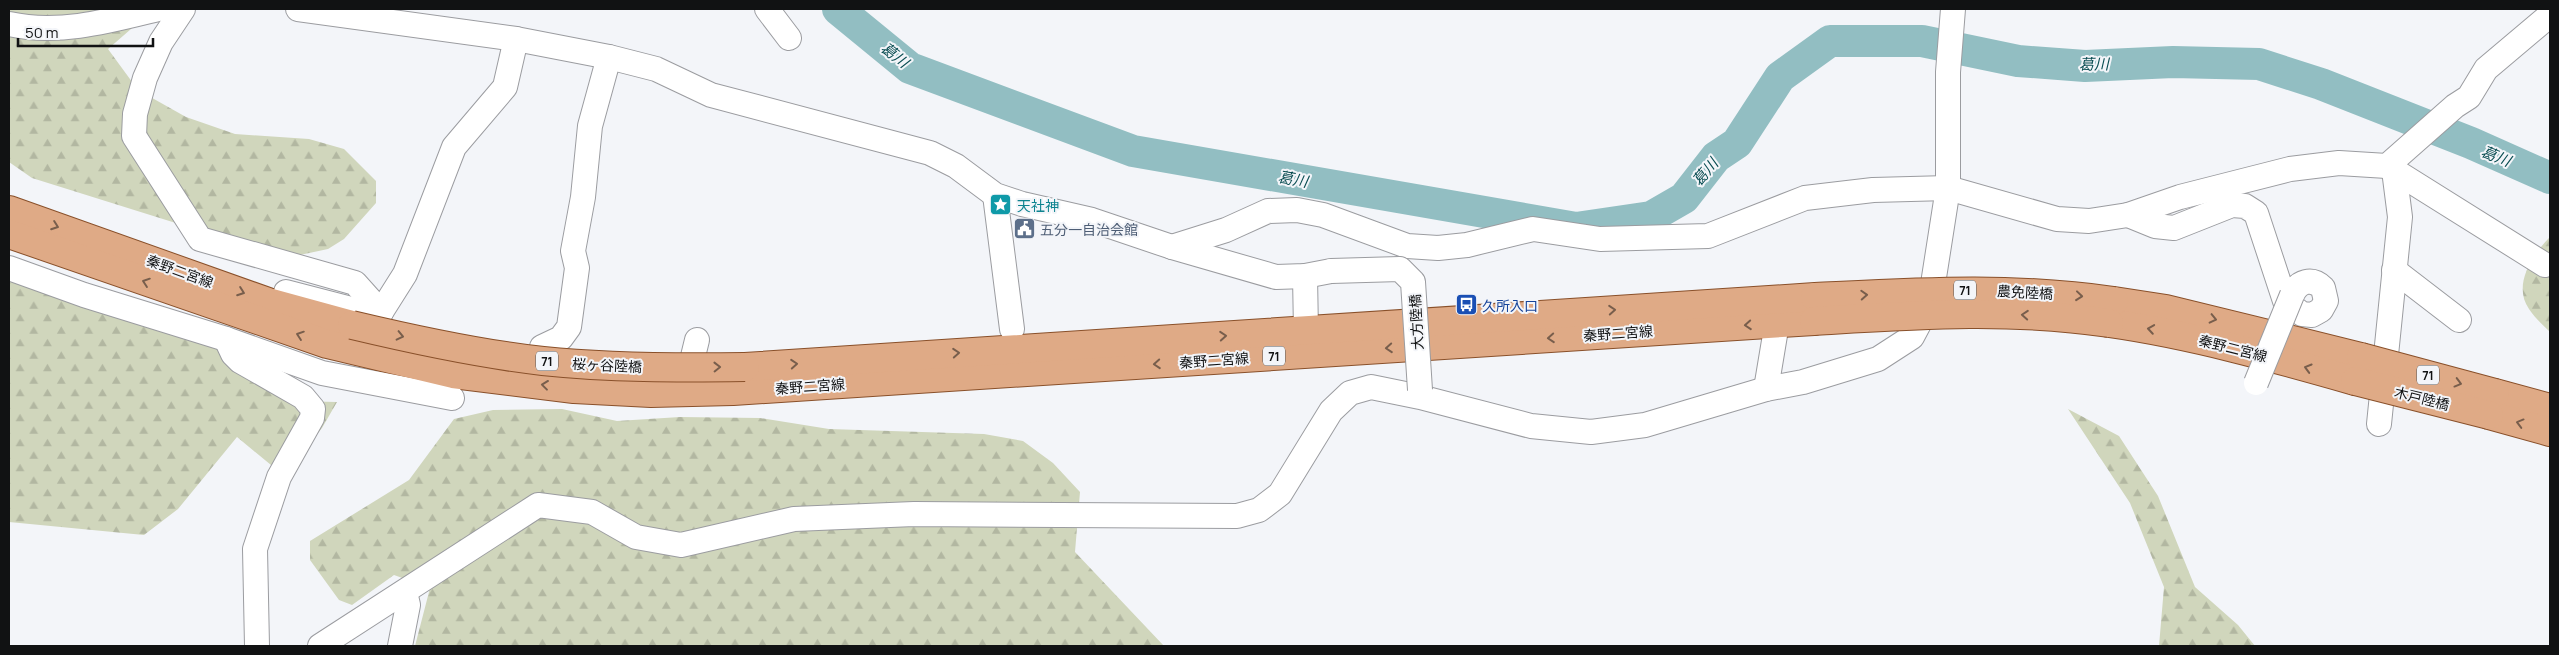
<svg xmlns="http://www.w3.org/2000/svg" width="2559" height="655" font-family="Manrope,'Noto Sans JP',sans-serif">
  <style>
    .forest { fill: url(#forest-firs) }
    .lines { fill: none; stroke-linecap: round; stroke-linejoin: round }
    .river { stroke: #92bec2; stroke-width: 32 }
    .minor-casing { stroke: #9b9ca0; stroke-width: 26 }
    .major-casing { stroke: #89502a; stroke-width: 30 }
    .minor { stroke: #fff; stroke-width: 24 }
    .major { stroke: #dfaa86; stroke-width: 28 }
    .minor-bridge-casing { stroke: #9b9ca0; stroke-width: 26; stroke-linecap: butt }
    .major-bridge-casing { stroke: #89502a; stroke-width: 30; stroke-linecap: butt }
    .minor-bridge { stroke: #fff; stroke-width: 24 }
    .major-bridge { stroke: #dfaa86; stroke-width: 28 }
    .oneway { stroke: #785e4c }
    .labels { text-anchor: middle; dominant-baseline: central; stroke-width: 4; stroke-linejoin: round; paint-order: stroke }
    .shield { fill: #f3f5f9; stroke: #555658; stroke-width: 1 }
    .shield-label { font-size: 12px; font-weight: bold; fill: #111213 }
    .culture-label { font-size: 14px; fill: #0d838f; stroke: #f3f5f9; text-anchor: start }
    .service-label { font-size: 14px; fill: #4e5e75; stroke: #f3f5f9; text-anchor: start }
    .street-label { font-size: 14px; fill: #111213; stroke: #f3f5f9 }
    .transit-label { font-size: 14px; fill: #164399; stroke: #f3f5f9; text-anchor: start }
    .water-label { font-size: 15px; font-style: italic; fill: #084c51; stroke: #f3f5f9 }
  </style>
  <defs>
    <pattern id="forest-firs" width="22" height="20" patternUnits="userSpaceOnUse" patternTransform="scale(1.25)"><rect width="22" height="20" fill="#d0d6bc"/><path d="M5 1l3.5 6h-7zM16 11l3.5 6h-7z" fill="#b2b7a1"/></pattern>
  </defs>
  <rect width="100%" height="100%" fill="#f3f5f9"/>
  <g class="forest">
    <polygon points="9,9 154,9 108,49 138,90 186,117 235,134 309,139 344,149 376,181 376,203 344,239 328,249 295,256 230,240 32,178 9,162"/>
    <path d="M2550,237V332C2543,325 2534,317 2529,309C2512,285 2533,254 2550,237Z"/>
    <polygon points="9,271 220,346 293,401 337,402 322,428 305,449 271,465 237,437 178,509 144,535 9,522"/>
    <polygon points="562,409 617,421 680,417 760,418 829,429 984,434 1023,441 1053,463 1080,492 1075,552 1164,646 415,646 430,588 394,575 352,605 339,600 310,560 310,541 409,480 454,419 493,410"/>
    <polygon points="2068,409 2119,436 2158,496 2195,587 2238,625 2255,646 2159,646 2164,587 2130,503"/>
  </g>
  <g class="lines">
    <polyline class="river" points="838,9 910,68 1133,151 1576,228 1651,217 1684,198 1716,157 1737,143 1780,77 1830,41 1922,41 2018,61 2085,66 2173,62 2259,64 2321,84 2471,143 2550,178"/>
    <defs>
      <g id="minor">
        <polyline points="183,9 161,42 145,78 135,114 134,136 200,239 355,283 381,312"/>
        <polyline points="298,9 516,39 609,57 656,69 711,95 930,153 956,166 995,195 1022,204 1092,220 1172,247 1276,277 1305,276 1331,271"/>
        <polyline points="767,9 789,38"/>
        <path d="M9,24C59,35 109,21 158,9"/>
        <polyline points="2387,166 2545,265"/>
        <polyline points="995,195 1012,329"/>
        <path d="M2128,215L2155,226L2174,228L2232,205L2245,206L2256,213L2285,301L2302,314L2312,315L2321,310L2326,301L2323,288C2312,277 2298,281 2292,295"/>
        <polyline points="1172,247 1226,230 1268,211 1297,210 1323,215 1407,246 1438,248 1467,245 1533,229 1600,239 1708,236 1805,198 1873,190 1948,188 2057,219 2089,221 2128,215 2180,197 2290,169 2339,163 2387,166 2455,106 2469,97 2486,69 2550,15"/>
        <polyline points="9,268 84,295 226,339 322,373 452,398"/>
        <polyline points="2394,270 2459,320"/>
        <polyline points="1305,276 1306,331"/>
        <polyline points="286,292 367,313 381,312"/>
        <polyline points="381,312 405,274 454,147 505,87 516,39"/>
        <polyline points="226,339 233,354 240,361 303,397 313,409 312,418 279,477 255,549 257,646"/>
        <polyline points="560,369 541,355 542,347 561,338 569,327 577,268 573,251 583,197 590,126 609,57"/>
        <polyline points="684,381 687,381 697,340"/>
        <polyline points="1766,389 1780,305"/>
        <polyline points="2379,424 2400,217 2394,170"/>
        <polyline points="320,646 538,505 592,512 636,537 681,545 794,519 914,514 1237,516 1259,510 1280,494 1331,411 1350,393 1371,387 1420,397 1531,426 1591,432 1645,425 1766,389 1803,382 1878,359 1912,337 1930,303 1948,188 1948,72 1953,9"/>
        <polyline points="400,646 408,605 405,592"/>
      </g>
      <g id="major">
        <polyline points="9,210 268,302 352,325"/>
        <polyline points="9,234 327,344 453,374 574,389 651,393 733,391 1814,321"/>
        <polyline points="2114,301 2166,309 2361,357"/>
        <path d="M2109,323C2193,335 2274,358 2355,381"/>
        <polyline points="745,367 1815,297"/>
        <polyline points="2495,393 2550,408"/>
        <polyline points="2489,415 2550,432"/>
      </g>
    </defs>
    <use href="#minor" class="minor-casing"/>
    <use href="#major" class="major-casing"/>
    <use href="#minor" class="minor"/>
    <use href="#major" class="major"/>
    <defs>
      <g id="minor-bridge">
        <polyline points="1331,271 1400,269 1413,282 1420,390"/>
        <polyline points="2256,383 2292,295"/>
      </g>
      <g id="major-bridge">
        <path d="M1815,297C1919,292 2010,286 2114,301"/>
        <path d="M1814,321C1914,315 2009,308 2109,323"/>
        <path d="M352,325C415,340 479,354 543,361C610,368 678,368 745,367"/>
        <polyline points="2361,357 2495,393"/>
        <polyline points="2355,381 2489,415"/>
      </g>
    </defs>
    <use href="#minor-bridge" class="minor-bridge-casing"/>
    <use href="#major-bridge" class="major-bridge-casing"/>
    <use href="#minor-bridge" class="minor-bridge"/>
    <use href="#major-bridge" class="major-bridge"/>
  </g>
  <defs><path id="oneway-chevron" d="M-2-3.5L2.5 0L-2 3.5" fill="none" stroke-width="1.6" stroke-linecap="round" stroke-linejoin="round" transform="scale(1.25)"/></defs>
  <g class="oneway">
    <use href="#oneway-chevron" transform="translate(55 226) rotate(20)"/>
    <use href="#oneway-chevron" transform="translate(146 282) rotate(-161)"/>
    <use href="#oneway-chevron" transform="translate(241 292) rotate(20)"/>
    <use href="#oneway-chevron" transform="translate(1864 295) rotate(-3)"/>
    <use href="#oneway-chevron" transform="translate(2079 296) rotate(6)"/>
    <use href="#oneway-chevron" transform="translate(1612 310) rotate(-4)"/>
    <use href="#oneway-chevron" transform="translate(2025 315) rotate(-176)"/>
    <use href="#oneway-chevron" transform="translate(2213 319) rotate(13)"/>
    <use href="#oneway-chevron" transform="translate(1748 325) rotate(176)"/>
    <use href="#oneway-chevron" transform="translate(2151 329) rotate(-171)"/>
    <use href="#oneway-chevron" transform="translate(300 335) rotate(-161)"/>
    <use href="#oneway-chevron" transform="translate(400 336) rotate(13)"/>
    <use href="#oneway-chevron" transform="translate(1223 336) rotate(-4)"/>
    <use href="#oneway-chevron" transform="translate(1551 338) rotate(176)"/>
    <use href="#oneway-chevron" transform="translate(1389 348) rotate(176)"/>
    <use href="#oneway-chevron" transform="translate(956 353) rotate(-4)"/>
    <use href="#oneway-chevron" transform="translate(794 364) rotate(-4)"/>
    <use href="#oneway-chevron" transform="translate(1157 364) rotate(176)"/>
    <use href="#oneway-chevron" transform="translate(717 367) rotate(-1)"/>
    <use href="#oneway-chevron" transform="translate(2308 368) rotate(-164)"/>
    <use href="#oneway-chevron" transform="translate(2458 383) rotate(15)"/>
    <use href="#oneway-chevron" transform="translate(545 385) rotate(-173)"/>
    <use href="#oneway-chevron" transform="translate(2520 423) rotate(-165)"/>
  </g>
  <defs>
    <symbol id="sight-square" viewBox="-11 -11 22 22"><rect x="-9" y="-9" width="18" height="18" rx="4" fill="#0f9aa8" stroke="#f3f5f9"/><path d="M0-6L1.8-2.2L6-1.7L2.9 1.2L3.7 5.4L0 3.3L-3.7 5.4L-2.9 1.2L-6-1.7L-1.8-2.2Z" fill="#fff"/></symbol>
    <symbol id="civic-square" viewBox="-11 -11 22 22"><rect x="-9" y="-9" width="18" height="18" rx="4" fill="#5c6f8a" stroke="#f3f5f9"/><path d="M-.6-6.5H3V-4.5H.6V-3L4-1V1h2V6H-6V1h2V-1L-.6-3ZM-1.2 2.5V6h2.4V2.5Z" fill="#fff"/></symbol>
    <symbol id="bus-square" viewBox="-11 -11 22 22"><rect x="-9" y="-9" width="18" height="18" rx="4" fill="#1a4fb4" stroke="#f3f5f9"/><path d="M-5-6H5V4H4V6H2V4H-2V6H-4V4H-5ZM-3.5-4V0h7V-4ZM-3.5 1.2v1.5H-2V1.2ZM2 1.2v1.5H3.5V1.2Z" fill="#fff"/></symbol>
  </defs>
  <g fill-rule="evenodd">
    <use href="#sight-square" x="988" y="192" width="25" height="25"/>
    <use href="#civic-square" x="1012" y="216" width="25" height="25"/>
    <use href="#bus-square" x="1454" y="292" width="25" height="25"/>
  </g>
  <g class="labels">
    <g class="shield">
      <rect x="1954" y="280.5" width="22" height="19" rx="4"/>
      <rect x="1263" y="346.5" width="22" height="19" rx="4"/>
      <rect x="536" y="351.5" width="22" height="19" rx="4"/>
      <rect x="2417" y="365.5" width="22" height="19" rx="4"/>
    </g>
    <g class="shield-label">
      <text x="1965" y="290">71</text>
      <text x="1274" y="356">71</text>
      <text x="547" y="361">71</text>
      <text x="2428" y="375">71</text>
    </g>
    <g class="culture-label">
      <text x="1017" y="205">天社神</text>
    </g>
    <g class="service-label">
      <text x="1040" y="229">五分一自治会館</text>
    </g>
    <g class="street-label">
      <text transform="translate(180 271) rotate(20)">秦野二宮線</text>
      <text transform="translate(2025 292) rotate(3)">農免陸橋</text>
      <text transform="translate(1416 322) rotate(-93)">大方陸橋</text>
      <text transform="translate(1618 333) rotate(-4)">秦野二宮線</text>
      <text transform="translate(2233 348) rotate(14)">秦野二宮線</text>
      <text transform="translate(1214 360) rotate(-4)">秦野二宮線</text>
      <text transform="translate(607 365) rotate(3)">桜ヶ谷陸橋</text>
      <text transform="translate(810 386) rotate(-4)">秦野二宮線</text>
      <text transform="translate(2422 398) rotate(14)">木戸陸橋</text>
    </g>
    <g class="transit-label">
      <text x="1482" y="305">久所入口</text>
    </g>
    <g class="water-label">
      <text transform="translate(895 55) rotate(38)">葛川</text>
      <text transform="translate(2094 64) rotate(-1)">葛川</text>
      <text transform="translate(2496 156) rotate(22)">葛川</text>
      <text transform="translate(1705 172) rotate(-50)">葛川</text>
      <text transform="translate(1293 179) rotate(10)">葛川</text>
    </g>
  </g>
  <rect width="2559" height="655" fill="none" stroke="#111213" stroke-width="20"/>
  <path d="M18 38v8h135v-8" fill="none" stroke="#111213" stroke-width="2.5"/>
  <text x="25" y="38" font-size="15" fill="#111213" stroke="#f3f5f9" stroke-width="4" paint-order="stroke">50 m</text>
</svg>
